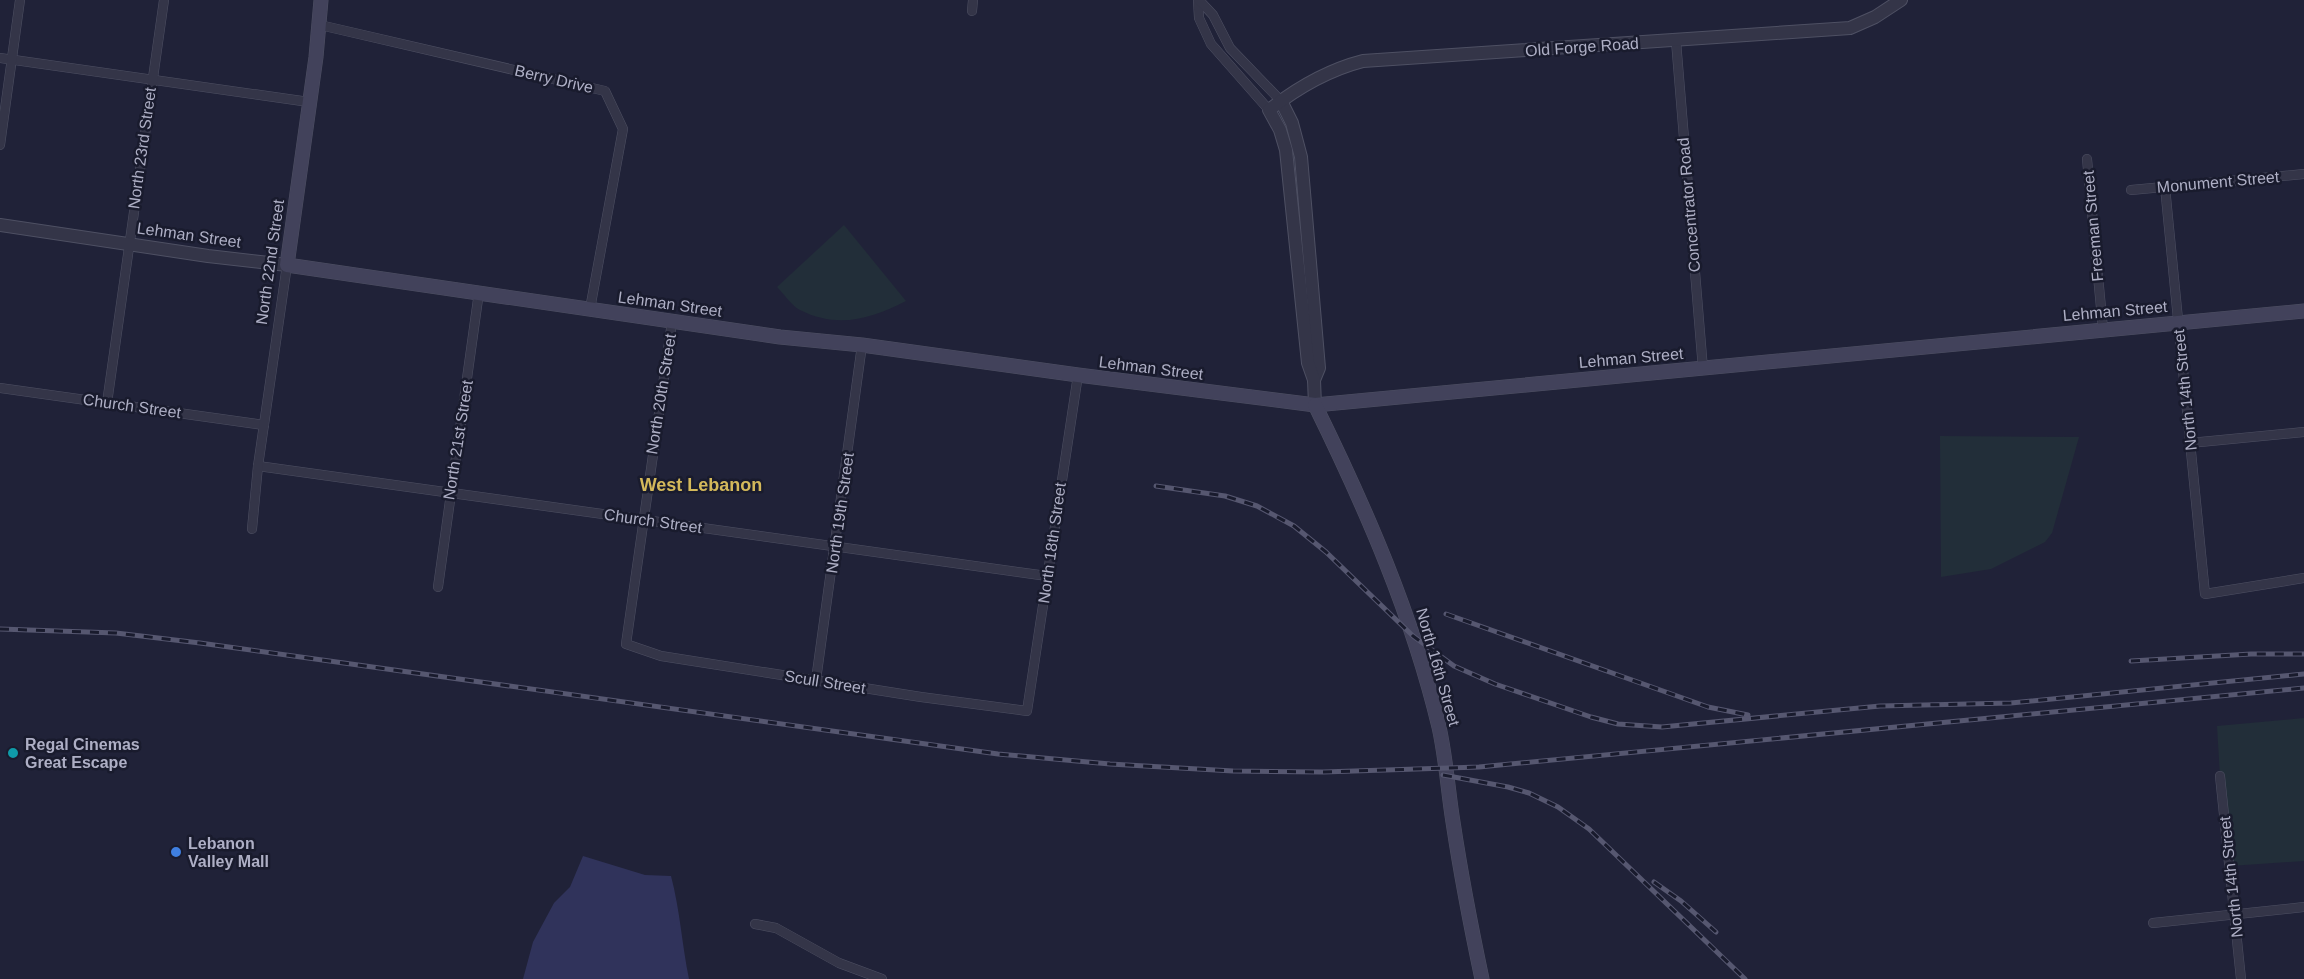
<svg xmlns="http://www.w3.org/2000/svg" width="2304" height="979" font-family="Helvetica,sans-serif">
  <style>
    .green { fill: #222e39 }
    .water { fill: #30335b }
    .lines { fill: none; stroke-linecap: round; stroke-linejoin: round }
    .minor-casing { stroke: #4e5063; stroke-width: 10 }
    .tertiary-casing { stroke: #4e5063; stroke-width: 14 }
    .secondary-casing { stroke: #4e5063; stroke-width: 15 }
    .minor { stroke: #343548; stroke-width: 9 }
    .tertiary { stroke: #343548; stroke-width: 12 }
    .secondary { stroke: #42425b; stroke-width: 14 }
    .rail-casing { stroke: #565770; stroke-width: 5 }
    .rail { stroke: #191b2d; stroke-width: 3; stroke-dasharray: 9; stroke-linecap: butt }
    .culture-dot { fill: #0f9aa8; stroke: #191b2d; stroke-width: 2 }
    .shop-dot { fill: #3f7fe0; stroke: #191b2d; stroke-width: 2 }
    .labels { text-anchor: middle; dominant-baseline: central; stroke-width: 5; stroke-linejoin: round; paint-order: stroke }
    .street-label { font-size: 16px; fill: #aeafc5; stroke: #191b2d }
    .poi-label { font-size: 16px; font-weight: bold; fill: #aeafc5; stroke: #191b2d; text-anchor: start }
    .neighbourhood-label { font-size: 18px; font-weight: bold; fill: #d4b95b; stroke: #191b2d }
  </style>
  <rect width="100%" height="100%" fill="#202238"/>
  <g class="green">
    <path d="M844,225L906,301C871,319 838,329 800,310C792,306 784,294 777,287Z"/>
    <polygon points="1940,436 2079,437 2052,533 2045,542 1991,569 1941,577"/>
    <polygon points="2304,718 2304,861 2230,866 2220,776 2217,726"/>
  </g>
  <path class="water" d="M583,856L645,875L671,876C680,910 682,945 689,979H523L533,942L554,903L570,887Z"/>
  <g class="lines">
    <defs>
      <g id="minor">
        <polyline points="1198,0 1199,18 1211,44 1269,110"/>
        <polyline points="1199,0 1213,15 1230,48 1281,101"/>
        <polyline points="972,11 973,0"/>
        <polyline points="320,25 605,91 623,129 590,309"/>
        <polyline points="1676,41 1703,369"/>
        <polyline points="0,58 309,102"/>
        <polyline points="0,145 20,0"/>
        <polyline points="2087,159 2103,329"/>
        <polyline points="2165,187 2205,594 2304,578"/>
        <polyline points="2131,190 2304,174"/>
        <polyline points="672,322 626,644 661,656 921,697 1027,711 1078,375"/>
        <polyline points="0,388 264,425"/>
        <polyline points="107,403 164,0"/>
        <polyline points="2190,443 2304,432"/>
        <polyline points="258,466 1047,576"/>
        <polyline points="252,529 258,466 287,265"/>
        <polyline points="438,587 479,292"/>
        <polyline points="816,680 862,345"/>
        <polyline points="2220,776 2241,979"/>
        <polyline points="2153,923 2304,907"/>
        <polyline points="755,924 776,928 839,963 882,979"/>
      </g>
      <g id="tertiary">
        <polyline points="1281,101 1292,123 1301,157 1319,368 1314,380"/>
        <polyline points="0,225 208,256 287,265"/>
        <path d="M1315,405L1314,380L1308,363L1286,150L1280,130L1269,110C1297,88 1328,70 1363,61L1850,28L1875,17L1901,0"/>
      </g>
      <g id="secondary">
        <polyline points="321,0 316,57 287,265 780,337 862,345 1078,375 1315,405 2304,311"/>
        <path d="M1315,405C1366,509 1412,614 1439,727C1446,758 1448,791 1453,822C1461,875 1471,927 1482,979"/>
      </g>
    </defs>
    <use href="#minor" class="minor-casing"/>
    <use href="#tertiary" class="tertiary-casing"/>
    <use href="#secondary" class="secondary-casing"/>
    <use href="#minor" class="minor"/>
    <use href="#tertiary" class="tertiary"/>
    <use href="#secondary" class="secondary"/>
    <defs>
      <g id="rail">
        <polyline points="1156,486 1225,496 1257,506 1294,526 1326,552 1413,636 1454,666 1495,684 1591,717 1618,724 1662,727 1880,706 2011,703 2304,674"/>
        <polyline points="1446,614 1708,707 1748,715"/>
        <polyline points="0,629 116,633 200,643 998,754 1110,764 1233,771 1323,772 1479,767 2304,688"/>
        <polyline points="2131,661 2251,654 2304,654"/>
        <polyline points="1443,775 1508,787 1529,793 1558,807 1589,829 1745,979"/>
        <polyline points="1654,882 1681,901 1716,932"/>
      </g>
    </defs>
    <use href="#rail" class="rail-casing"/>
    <use href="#rail" class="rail"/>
  </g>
  <circle class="culture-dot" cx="13" cy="753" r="6"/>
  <circle class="shop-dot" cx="176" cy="852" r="6"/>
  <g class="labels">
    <g class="street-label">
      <text transform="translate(1582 47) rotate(-4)">Old Forge Road</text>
      <text transform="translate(554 79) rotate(13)">Berry Drive</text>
      <text transform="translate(142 148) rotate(-82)">North 23rd Street</text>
      <text transform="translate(2218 182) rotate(-5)">Monument Street</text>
      <text transform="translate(1689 205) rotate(-95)">Concentrator Road</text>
      <text transform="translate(2093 226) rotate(-95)">Freeman Street</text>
      <text transform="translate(189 235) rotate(8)">Lehman Street</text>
      <text transform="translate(270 262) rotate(-82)">North 22nd Street</text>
      <text transform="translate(670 304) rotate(8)">Lehman Street</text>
      <text transform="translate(2115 311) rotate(-5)">Lehman Street</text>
      <text transform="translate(1631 358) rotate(-5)">Lehman Street</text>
      <text transform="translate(1151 368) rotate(7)">Lehman Street</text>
      <text transform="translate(2185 390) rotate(-96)">North 14th Street</text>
      <text transform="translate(661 394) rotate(-81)">North 20th Street</text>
      <text transform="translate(132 406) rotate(8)">Church Street</text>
      <text transform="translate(458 440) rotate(-81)">North 21st Street</text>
      <text transform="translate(840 513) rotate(-82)">North 19th Street</text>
      <text transform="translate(653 521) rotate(8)">Church Street</text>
      <text transform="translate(1052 543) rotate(-82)">North 18th Street</text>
      <text transform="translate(1438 667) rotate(74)">North 16th Street</text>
      <text transform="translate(825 682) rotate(9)">Scull Street</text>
      <text transform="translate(2231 877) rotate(-96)">North 14th Street</text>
    </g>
    <g class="poi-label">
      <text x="25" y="744">Regal Cinemas<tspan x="25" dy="18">Great Escape</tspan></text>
      <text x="188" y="843">Lebanon<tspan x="188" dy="18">Valley Mall</tspan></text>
    </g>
    <g class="neighbourhood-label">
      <text x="701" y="485">West Lebanon</text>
    </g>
  </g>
</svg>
